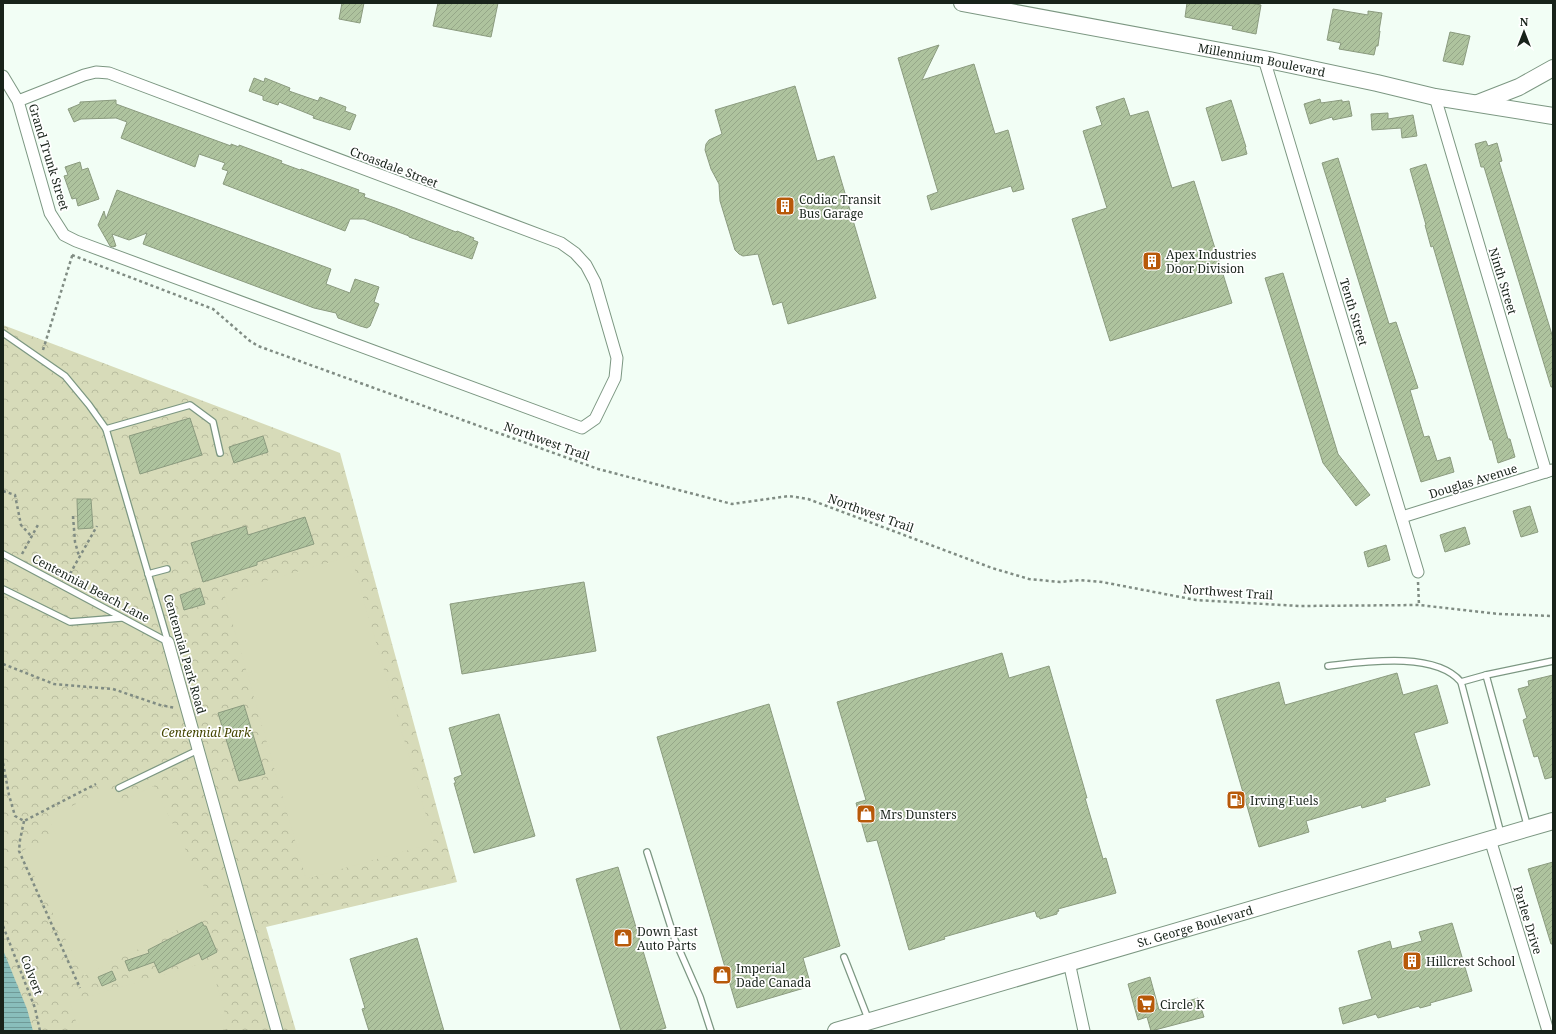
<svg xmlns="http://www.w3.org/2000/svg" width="1556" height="1034" font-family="'Noto Serif',serif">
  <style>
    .park { fill: url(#park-crowns) }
    .garden { fill: #d7dbb9 }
    .water { fill: url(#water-rules) }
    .building { fill: url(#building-hatch); stroke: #8b9b7f }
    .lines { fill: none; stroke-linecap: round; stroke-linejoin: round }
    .lane-casing { stroke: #7c9782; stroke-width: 8 }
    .street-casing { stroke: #7c9782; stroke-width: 13 }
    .secondary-casing { stroke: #7c9782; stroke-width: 18 }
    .path { stroke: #808c83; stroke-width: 2.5; stroke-dasharray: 3 3; stroke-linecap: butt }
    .lane { stroke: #fff; stroke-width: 5.5 }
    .street { stroke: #fff; stroke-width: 11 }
    .secondary { stroke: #fff; stroke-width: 16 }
    .labels { text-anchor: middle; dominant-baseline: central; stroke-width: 3.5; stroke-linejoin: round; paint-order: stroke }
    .street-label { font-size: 12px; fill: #18231a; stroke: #fff }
    .poi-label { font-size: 12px; fill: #18231a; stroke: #fff; text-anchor: start }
    .park-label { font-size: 12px; font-style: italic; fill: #434500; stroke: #fff }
  </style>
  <defs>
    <pattern id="park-crowns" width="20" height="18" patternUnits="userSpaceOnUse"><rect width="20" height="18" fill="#d7dbb9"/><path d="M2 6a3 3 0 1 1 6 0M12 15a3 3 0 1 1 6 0" fill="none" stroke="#b8bc9e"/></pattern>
    <pattern id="water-rules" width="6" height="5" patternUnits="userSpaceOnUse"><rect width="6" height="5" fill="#89bebb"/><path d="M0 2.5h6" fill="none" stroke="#6f9a97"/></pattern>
    <pattern id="building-hatch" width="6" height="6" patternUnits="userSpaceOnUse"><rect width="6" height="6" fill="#aec39e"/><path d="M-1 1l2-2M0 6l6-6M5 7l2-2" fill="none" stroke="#95a788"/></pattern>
  </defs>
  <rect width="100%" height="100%" fill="#f2fef5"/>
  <polygon class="park" points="3,325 340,453 457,882 266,927 296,1031 3,1031"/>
  <g class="garden">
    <polygon points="351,556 434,843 306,879 224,593"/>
    <polygon points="154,786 216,911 84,976 22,851 56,834 48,818 110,787 118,803"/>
    <polygon points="210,961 229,1028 219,1031 79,1031 70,1002"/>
  </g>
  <polygon class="water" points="3,950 27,1009 33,1031 3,1031"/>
  <g class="building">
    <polygon points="342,3 364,3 360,23 339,19"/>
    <polygon points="438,3 498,3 491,37 433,26"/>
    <polygon points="1187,3 1250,3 1261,5 1256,34 1232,29 1233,26 1185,17"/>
    <polygon points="1333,9 1368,15 1368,11 1382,13 1379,31 1380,31 1378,46 1376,46 1374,55 1339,49 1341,43 1327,40"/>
    <polygon points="1450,32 1470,36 1463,65 1443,61"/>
    <polygon points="939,45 922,80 974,64 995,134 1008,130 1024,189 1013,192 1011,186 931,210 927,196 938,192 898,58"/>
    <polygon points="254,78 264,82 265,78 290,88 289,91 309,98 318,101 320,97 346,107 345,111 356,115 350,130 313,118 314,116 279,102 278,105 263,100 263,96 249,91"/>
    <polygon points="795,86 817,161 834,156 876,298 788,324 782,302 773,305 758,254 743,256 739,254 735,250 720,201 719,184 711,169 705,150 706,144 709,140 722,134 715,110"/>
    <polygon points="1124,98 1130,116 1148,111 1172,188 1194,181 1232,303 1110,341 1072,219 1107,208 1083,131 1102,125 1096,107"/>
    <polygon points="1320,99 1321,103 1342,100 1342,102 1349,101 1352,116 1333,120 1332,117 1310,124 1304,104"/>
    <polygon points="116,100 116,104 231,146 231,144 239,147 239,145 282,161 281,163 300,170 301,169 359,190 358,192 365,194 364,197 395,208 456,232 457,231 474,238 473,240 478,242 472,259 409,237 409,236 364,219 350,219 345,231 223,184 228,171 222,169 225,163 199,154 195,167 121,138 127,122 116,118 81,119 74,122 68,109 80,104 80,102"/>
    <polygon points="1231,100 1246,147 1245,147 1247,154 1222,161 1206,108"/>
    <polygon points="1388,113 1388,119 1413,115 1417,136 1402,138 1401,128 1372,130 1371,114"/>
    <polygon points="1486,141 1488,146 1497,143 1502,161 1499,162 1553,338 1553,387 1551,387 1484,167 1481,167 1475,144"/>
    <polygon points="1338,158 1389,324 1396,322 1418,388 1410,390 1424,437 1429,436 1437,461 1450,457 1454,472 1421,482 1322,163"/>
    <polygon points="80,162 82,170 88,168 99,199 78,206 76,198 72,199 64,176 68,175 65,167"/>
    <polygon points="1426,164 1508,439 1510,439 1515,457 1498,463 1492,440 1490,440 1433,246 1431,247 1425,225 1426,225 1410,169"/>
    <polygon points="117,190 331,269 326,284 350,293 355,279 379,287 374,302 379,304 370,326 367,328 360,326 338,318 336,313 314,308 143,244 147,233 129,240 112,234 116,246 113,247 110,246 98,225 104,211 106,219"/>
    <polygon points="1283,273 1338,454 1370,495 1356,506 1323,463 1265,278"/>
    <polygon points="190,418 202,455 140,474 129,436"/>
    <polygon points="263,436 268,452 234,463 229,447"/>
    <polygon points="77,499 91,499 93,528 78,529"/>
    <polygon points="1530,506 1538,532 1521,537 1513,511"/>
    <polygon points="305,517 314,544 257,562 257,565 203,582 191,543 246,526 248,535"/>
    <polygon points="1465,527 1470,544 1445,552 1440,535"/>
    <polygon points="1386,545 1390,560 1368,567 1364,552"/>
    <polygon points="584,582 596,651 462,674 450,604"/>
    <polygon points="200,588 205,604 184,610 180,595"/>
    <polygon points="1002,653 1009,678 1049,666 1087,798 1085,798 1103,859 1106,858 1116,893 1058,909 1059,911 1057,912 1057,914 1040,919 1039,917 1037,917 1035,911 944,937 945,939 909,950 877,840 867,842 856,803 866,800 837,702"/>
    <polygon points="1397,673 1403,695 1437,685 1448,723 1414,733 1430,785 1385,798 1386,801 1362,808 1361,805 1306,821 1309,832 1259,847 1216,700 1279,682 1285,705"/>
    <polygon points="1553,675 1553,777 1545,779 1538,756 1534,757 1523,720 1527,718 1518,689 1529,686 1528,681"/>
    <polygon points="769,704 840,946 803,958 811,986 737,1008 657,737"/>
    <polygon points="244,705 265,774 239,781 218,713"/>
    <polygon points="499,714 535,836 474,853 454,783 456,783 454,778 462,775 449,728"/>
    <polygon points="1553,862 1553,944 1551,944 1528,869"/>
    <polygon points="618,867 666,1028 655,1031 621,1031 576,879"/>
    <polygon points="202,922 204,926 206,926 217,952 202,960 199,953 159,973 154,962 129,971 125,961 149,953 148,950"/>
    <polygon points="1452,923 1472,991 1430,1003 1431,1005 1420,1008 1419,1006 1378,1018 1376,1014 1343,1024 1339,1008 1372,999 1358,951 1390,941 1392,949 1422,941 1419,932"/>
    <polygon points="417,938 444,1031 369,1031 362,1009 365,1008 350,959"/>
    <polygon points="112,971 116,980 102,986 98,977"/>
    <polygon points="1150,977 1159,1010 1198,998 1204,1017 1151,1031 1147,1017 1138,1020 1128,984"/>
  </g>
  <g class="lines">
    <defs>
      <g id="lane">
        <polyline points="3,333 65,376 89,405 106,429 168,642"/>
        <polyline points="106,429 190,405 213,422 220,453"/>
        <polyline points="3,554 168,642"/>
        <polyline points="148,574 167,569"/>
        <polyline points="3,589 70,622 121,618"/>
        <path d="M1328,666C1364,662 1435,651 1461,682"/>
        <polyline points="1486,675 1461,682 1501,834"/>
        <polyline points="119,788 198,750"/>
        <polyline points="1528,828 1486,675 1553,661"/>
        <polyline points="647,852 675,940 700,997 711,1031"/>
        <polyline points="844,957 869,1021"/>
      </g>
      <g id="street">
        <polyline points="1264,59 1418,572"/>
        <polyline points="3,76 18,101 50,213 64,235 76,241 582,428 595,419 615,378 617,358 595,282 586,265 575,253 561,243 109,73 96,72 84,75 18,101"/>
        <polyline points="1435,97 1546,472"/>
        <polyline points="1402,517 1552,470"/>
        <polyline points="168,642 277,1031"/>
        <polyline points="1490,839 1548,1031"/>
        <polyline points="1069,962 1084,1031"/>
      </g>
      <g id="secondary">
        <path id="s1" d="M962,3L1264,59L1377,83L1435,97L1553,116"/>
        <polyline points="1478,103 1519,87 1553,68"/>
        <path id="s2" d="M836,1031L1553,821"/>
      </g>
    </defs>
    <use href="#lane" class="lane-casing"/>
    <use href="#street" class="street-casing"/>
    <use href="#secondary" class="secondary-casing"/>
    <g class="path">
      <polyline points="72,255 213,309 250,341 258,346 598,469 732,504 789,496 808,499 992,568 1029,579 1060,582 1080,580 1102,582 1196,600 1299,606 1419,605 1499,614 1553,616"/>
      <polyline points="43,350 73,253"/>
      <polyline points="3,491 15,495 21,525 32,537"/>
      <polyline points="73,516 75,542 79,556"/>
      <polyline points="22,554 39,523"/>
      <polyline points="67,579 97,526"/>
      <polyline points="1418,582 1419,605"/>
      <polyline points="3,664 54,684 113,689 160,705 176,708"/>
      <polyline points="3,763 9,795 15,816 24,821 96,784"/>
      <polyline points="24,821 20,840 19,851 80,988"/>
      <polyline points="3,926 35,1008 40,1031"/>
    </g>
    <use href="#lane" class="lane"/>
    <use href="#street" class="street"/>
    <use href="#secondary" class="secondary"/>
  </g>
  <defs>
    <symbol id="building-square" viewBox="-11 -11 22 22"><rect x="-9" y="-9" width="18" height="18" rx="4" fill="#b75909" stroke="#fff"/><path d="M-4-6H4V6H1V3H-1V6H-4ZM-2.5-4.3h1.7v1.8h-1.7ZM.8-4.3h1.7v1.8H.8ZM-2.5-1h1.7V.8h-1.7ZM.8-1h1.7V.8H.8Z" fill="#fff"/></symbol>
    <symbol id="fuel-square" viewBox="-11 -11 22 22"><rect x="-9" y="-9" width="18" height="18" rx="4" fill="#b75909" stroke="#fff"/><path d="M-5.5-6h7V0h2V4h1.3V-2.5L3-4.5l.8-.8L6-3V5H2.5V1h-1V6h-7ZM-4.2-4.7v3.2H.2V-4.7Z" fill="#fff"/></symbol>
    <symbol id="shop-square" viewBox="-11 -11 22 22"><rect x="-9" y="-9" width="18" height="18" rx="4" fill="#b75909" stroke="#fff"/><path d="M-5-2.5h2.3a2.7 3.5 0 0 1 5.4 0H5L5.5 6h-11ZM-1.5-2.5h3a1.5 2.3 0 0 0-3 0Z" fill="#fff"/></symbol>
    <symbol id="supermarket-square" viewBox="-11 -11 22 22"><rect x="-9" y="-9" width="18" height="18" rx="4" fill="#b75909" stroke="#fff"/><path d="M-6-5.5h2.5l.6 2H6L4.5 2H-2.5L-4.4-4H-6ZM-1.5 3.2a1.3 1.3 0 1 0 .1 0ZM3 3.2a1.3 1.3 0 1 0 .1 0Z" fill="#fff"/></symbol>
  </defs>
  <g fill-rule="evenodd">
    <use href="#building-square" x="774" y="195" width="22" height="22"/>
    <use href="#building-square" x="1141" y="250" width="22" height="22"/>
    <use href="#fuel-square" x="1225" y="789" width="22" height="22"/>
    <use href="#shop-square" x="855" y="803" width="22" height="22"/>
    <use href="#shop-square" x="612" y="927" width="22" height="22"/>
    <use href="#building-square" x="1401" y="950" width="22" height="22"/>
    <use href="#shop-square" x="711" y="964" width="22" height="22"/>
    <use href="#supermarket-square" x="1135" y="993" width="22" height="22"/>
  </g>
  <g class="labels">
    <g class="street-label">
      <text stroke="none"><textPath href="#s1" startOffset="305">Millennium Boulevard</textPath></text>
      <text transform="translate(49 157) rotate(73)">Grand Trunk Street</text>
      <text transform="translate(394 167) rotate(21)">Croasdale Street</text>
      <text transform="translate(1503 281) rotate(73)">Ninth Street</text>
      <text transform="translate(1354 312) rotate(73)">Tenth Street</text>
      <text transform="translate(547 441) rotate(20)">Northwest Trail</text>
      <text transform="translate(1473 481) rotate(-17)">Douglas Avenue</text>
      <text transform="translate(871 513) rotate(20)">Northwest Trail</text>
      <text transform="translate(91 588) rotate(28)">Centennial Beach Lane</text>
      <text transform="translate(1228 592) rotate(4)">Northwest Trail</text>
      <text transform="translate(185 654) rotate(74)">Centennial Park Road</text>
      <text transform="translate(1528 920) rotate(73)">Parlee Drive</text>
      <text stroke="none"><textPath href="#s2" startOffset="374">St. George Boulevard</textPath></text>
      <text transform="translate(32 975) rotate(69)">Colvert</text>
    </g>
    <g class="poi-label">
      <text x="799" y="199">Codiac Transit<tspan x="799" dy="14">Bus Garage</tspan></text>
      <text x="1166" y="254">Apex Industries<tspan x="1166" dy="14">Door Division</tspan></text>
      <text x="1250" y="800">Irving Fuels</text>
      <text x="880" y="814">Mrs Dunsters</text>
      <text x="637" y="931">Down East<tspan x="637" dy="14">Auto Parts</tspan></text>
      <text x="1426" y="961">Hillcrest School</text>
      <text x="736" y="968">Imperial<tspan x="736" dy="14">Dade Canada</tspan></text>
      <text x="1160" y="1004">Circle K</text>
    </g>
    <g class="park-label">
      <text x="206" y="732">Centennial Park</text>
    </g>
  </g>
  <rect width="1556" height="1034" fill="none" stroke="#18231a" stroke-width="8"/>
  <g transform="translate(1524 32)" stroke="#ffffff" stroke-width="3" paint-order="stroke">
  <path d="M0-3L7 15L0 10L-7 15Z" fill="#18231a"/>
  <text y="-6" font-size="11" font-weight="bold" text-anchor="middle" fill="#18231a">N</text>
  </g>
</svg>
